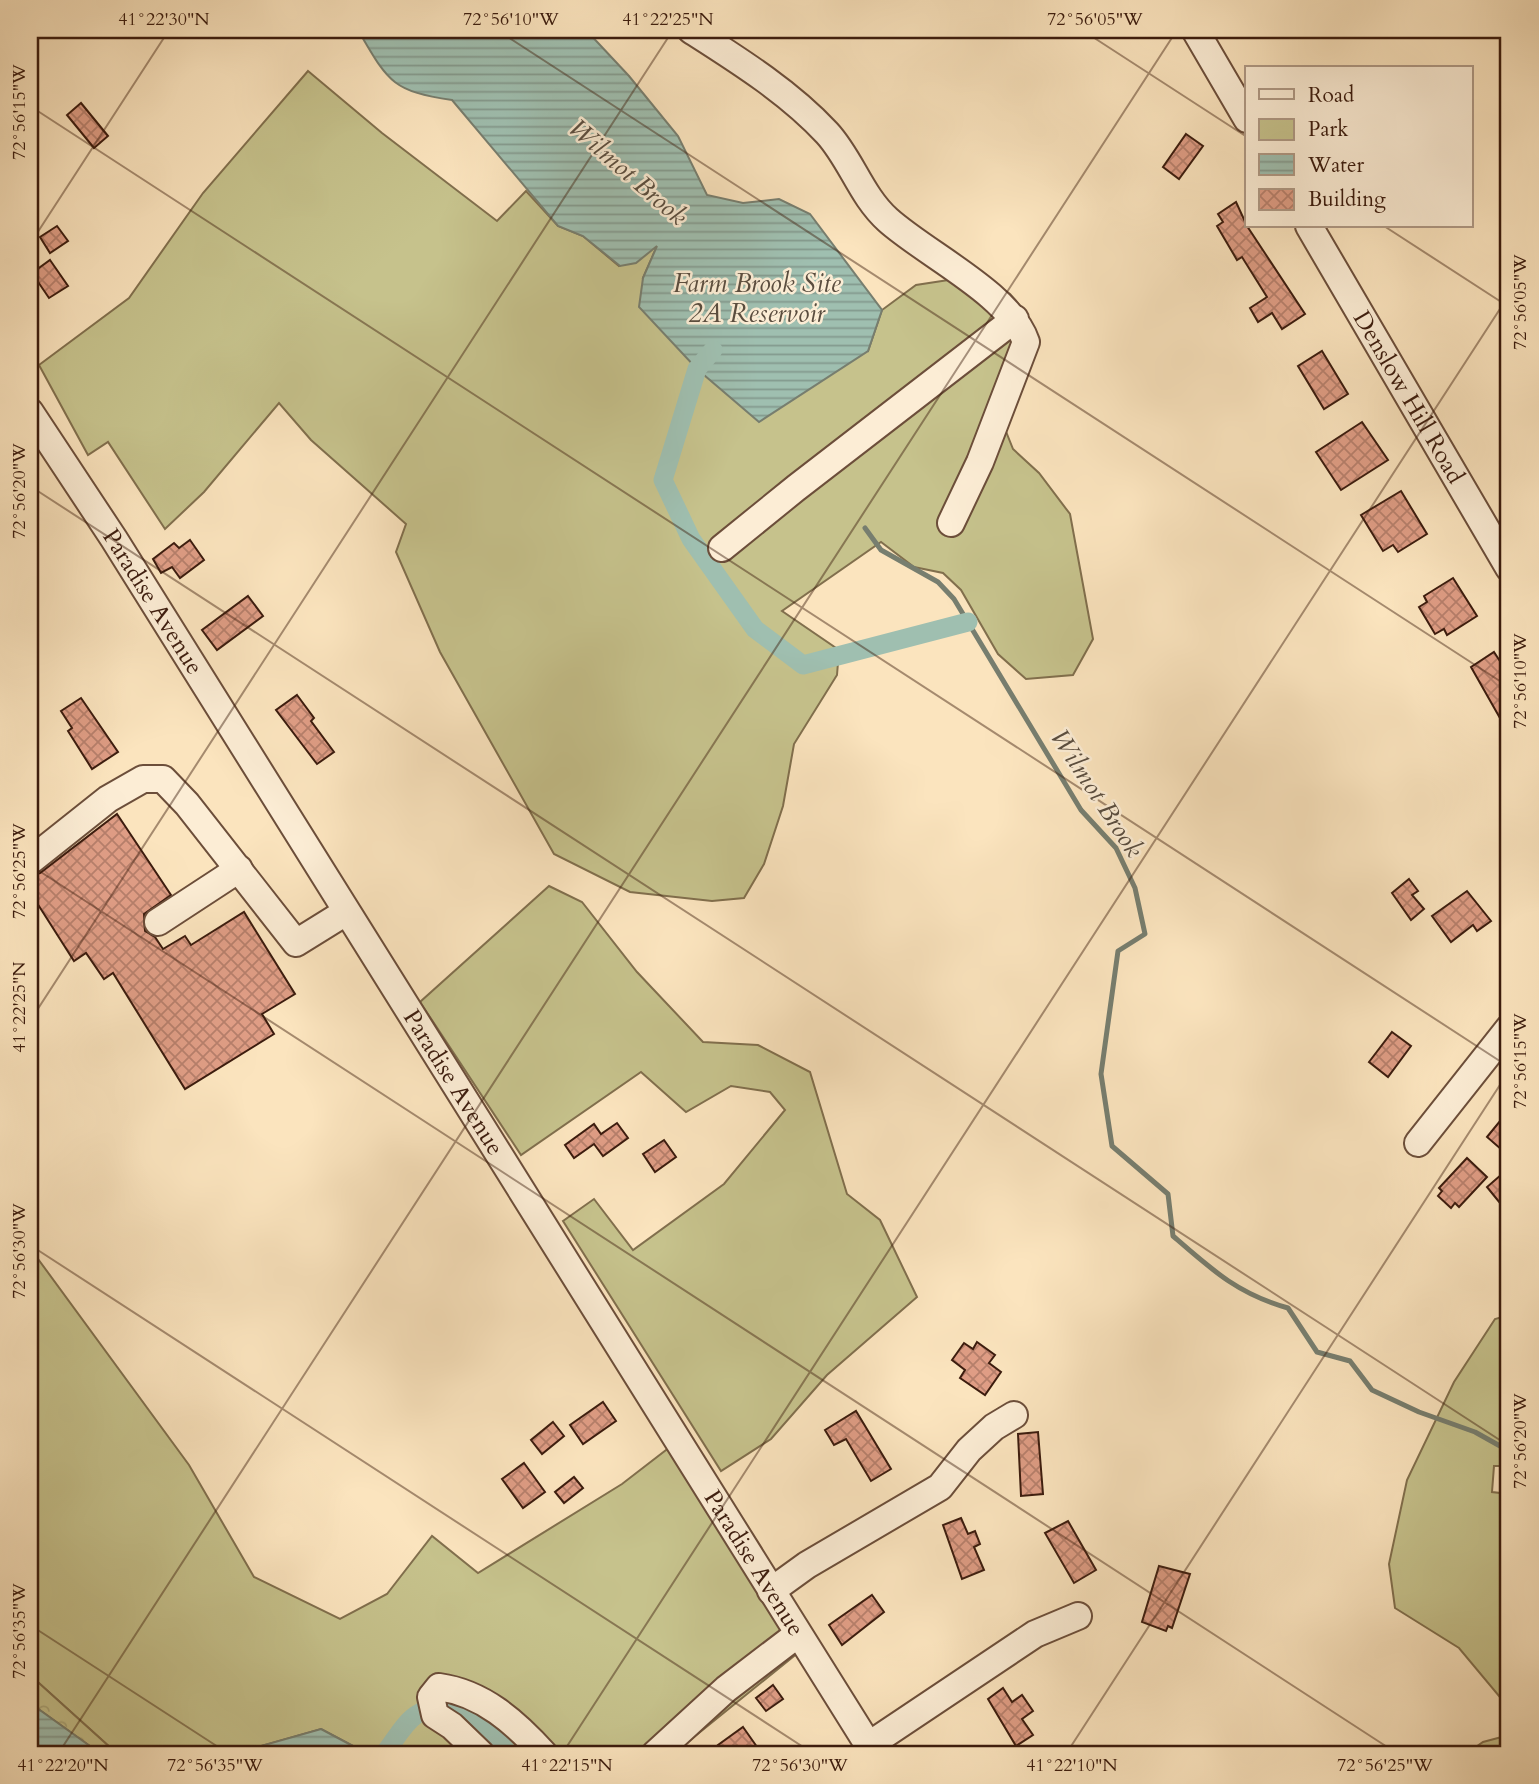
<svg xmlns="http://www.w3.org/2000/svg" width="1539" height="1784" font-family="Cardo,serif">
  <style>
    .green { fill: #c6c28c; stroke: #816f4d; stroke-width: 2 }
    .forest { fill: url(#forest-crowns); stroke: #816f4d; stroke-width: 2 }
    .water { fill: url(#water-rules); stroke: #777e6f; stroke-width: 2 }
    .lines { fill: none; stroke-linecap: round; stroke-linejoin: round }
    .stream { stroke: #777e6f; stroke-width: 5 }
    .canal { stroke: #9fbfb0; stroke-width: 19 }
    .building { fill: url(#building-cross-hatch); stroke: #3c1c0e; stroke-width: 2 }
    .minor-casing { stroke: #6c4e3a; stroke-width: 30 }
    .minor { stroke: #fcedd5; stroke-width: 26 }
    .ticks { fill: none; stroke: #3c1c0e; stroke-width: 2; stroke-opacity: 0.45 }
    .labels { text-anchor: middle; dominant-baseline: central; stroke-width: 5; stroke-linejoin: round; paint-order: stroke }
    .street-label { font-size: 24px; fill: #3c1c0e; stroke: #fcedd5 }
    .water-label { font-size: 26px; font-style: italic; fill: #5a4d3f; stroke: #fcedd5 }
    .neatline { fill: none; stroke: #3c1c0e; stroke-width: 2.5 }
    .ticks-label { font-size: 18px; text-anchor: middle; fill: #3c1c0e }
  </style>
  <defs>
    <pattern id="forest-crowns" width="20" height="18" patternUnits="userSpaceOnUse" patternTransform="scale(1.75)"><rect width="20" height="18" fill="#c6c28c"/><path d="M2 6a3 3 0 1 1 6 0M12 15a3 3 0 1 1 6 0" fill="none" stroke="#aba678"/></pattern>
    <pattern id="water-rules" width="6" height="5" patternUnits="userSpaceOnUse" patternTransform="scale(1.75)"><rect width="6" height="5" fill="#9fbfb0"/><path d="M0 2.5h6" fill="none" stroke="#839a8e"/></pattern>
    <pattern id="building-cross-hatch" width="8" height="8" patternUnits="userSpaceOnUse" patternTransform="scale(1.75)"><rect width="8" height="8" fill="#df9d85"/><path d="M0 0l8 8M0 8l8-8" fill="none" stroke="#b67f6b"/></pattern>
  </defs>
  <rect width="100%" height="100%" fill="#fbe4be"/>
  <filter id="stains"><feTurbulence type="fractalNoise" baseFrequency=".00286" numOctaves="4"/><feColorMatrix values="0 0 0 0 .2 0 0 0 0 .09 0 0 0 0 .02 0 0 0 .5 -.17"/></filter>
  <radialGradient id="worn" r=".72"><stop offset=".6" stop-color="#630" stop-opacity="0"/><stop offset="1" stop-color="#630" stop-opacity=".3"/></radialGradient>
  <g class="green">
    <polygon points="308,71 382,133 497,221 526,191 558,226 583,236 619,266 658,244 643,278 868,351 882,310 916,285 981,275 1010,294 1024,310 997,409 1013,449 1039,473 1070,514 1093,639 1073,675 1026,679 998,654 961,590 943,573 914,567 881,542 782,611 839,650 837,675 794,744 783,806 764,864 744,898 712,901 630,892 554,854 440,652 396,552 406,524 311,440 279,403 204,492 165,529 108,442 88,455 39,365 129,298 203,193"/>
    <polygon points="549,886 582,902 637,972 703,1042 758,1045 810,1072 847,1194 880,1220 917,1297 827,1375 771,1439 721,1471 563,1221 594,1199 633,1250 724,1184 785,1110 770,1092 731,1086 686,1112 641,1072 521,1155 420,1002"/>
    <polygon points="30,1248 189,1465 254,1577 340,1619 387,1594 432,1536 478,1573 622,1484 670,1447 799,1652 673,1754 368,1754 321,1729 233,1754 113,1754 113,1750 30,1675"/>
    <polygon points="1509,1315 1509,1466 1494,1466 1492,1492 1509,1494 1509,1708 1459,1648 1395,1608 1389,1564 1407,1480 1454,1382 1495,1319"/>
    <polygon points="1509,1735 1509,1754 1466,1754 1483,1742"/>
  </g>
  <polygon class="forest" points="30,1675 113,1750 113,1754 101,1754 30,1703"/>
  <g class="water">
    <path d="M358,30H586L629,76L678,136L707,195L743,203L779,199L810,214L882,310L868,351L759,422L697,369L639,307L643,278L657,246L636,263L620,266L583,236L558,226L452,100C391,91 388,81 358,30Z"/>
    <polygon points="30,1703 101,1754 30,1754"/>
    <polygon points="321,1729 368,1754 233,1754"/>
  </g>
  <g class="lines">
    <path class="stream" d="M865,528L881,550L938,582L954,599L1081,810L1116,848L1135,888L1145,934L1118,951L1101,1074L1112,1146L1168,1194L1173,1236C1212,1270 1238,1294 1288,1308L1317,1352L1350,1361L1372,1390L1419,1412L1475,1432L1509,1451"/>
    <g class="canal">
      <polyline points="713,350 697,369 663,480 691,539 755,629 803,665 968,622"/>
      <path d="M384,1754C394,1742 403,1724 416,1715C450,1691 490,1729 509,1754"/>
    </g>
  </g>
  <g class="building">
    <polygon points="81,103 108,136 94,148 67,115"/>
    <polygon points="1186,134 1203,146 1179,179 1163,167"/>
    <polygon points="1236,202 1247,226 1305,314 1282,329 1272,313 1258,322 1250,308 1267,297 1242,257 1237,260 1217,226 1223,222 1218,214"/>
    <polygon points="57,226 68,241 50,253 40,237"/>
    <polygon points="50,260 68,286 49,298 32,273"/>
    <polygon points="1322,351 1348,394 1324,409 1298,366"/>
    <polygon points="1362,422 1388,460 1341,490 1316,452"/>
    <polygon points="1401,491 1427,534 1398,552 1393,545 1383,551 1361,515"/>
    <polygon points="190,540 204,560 180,578 172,567 161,573 153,559 174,543 179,548"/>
    <polygon points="1453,578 1477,616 1447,635 1444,629 1435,634 1419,607 1427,602 1424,596"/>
    <polygon points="248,596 263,616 217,650 202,630"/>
    <polygon points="1494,652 1509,675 1509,734 1471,667"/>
    <polygon points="297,695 314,718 311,721 334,752 317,764 276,710"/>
    <polygon points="81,698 118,752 92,769 68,731 72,728 61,711"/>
    <polygon points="117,814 171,895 144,914 145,931 155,937 163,949 185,936 191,945 244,912 295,994 262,1014 274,1034 185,1089 113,973 104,979 86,953 74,961 30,892 30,876 40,873"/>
    <polygon points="1409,879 1418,891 1412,895 1424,909 1411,920 1392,893"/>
    <polygon points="1467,891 1491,921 1477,931 1473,925 1451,942 1432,916"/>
    <polygon points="1392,1032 1411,1046 1388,1077 1369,1062"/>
    <polygon points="1509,1110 1509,1156 1487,1137"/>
    <polygon points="617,1123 628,1138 603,1156 594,1144 574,1158 565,1145 594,1124 601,1134"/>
    <polygon points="664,1140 676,1157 655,1172 643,1154"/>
    <polygon points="1467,1158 1487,1177 1459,1207 1455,1203 1451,1208 1438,1196 1442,1191 1439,1188"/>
    <polygon points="1509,1168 1509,1195 1500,1203 1487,1187"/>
    <polygon points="977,1342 995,1355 989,1363 1001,1372 985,1395 960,1378 965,1370 952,1360 964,1343 973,1349"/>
    <polygon points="603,1402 616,1421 583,1444 570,1425"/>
    <polygon points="856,1411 891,1469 871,1481 846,1439 834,1445 825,1430"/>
    <polygon points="553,1422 564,1436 542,1454 531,1440"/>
    <polygon points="1038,1432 1043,1494 1021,1496 1018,1434"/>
    <polygon points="524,1463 545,1492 523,1508 502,1479"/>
    <polygon points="574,1477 583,1488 564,1503 555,1492"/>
    <polygon points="961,1518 968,1534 975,1531 980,1544 974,1547 984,1570 962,1579 943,1525"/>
    <polygon points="1068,1521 1096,1570 1074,1583 1045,1533"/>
    <polygon points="1159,1566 1190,1574 1172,1628 1168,1626 1166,1631 1142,1622"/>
    <polygon points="872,1595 884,1612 842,1645 829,1625"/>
    <polygon points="773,1685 783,1699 766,1711 756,1698"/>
    <polygon points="1003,1688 1012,1702 1022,1695 1033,1711 1022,1719 1033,1735 1016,1746 988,1699"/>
    <polygon points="743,1727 762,1754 724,1754 718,1745"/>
  </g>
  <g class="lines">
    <defs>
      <g id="minor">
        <path d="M691,30C738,60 789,92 827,133C851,159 861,196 888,220C927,255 1010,294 1026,342L980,462L951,523"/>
        <polyline points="1195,30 1247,119"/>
        <path id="s1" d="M1309,226L1509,568"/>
        <path id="s2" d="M30,412L114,539L874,1754"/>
        <polyline points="722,548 796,488 1015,319"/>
        <polyline points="30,861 108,799 143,779 163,779 187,804 296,943 346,912"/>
        <polyline points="158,922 239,869"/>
        <polyline points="1418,1143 1509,1028"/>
        <polyline points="771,1591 807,1565 940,1487 969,1450 994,1427 1014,1415"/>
        <polyline points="869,1745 1035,1634 1078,1616"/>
        <path d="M481,1754L452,1726L435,1715L431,1697L439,1687C483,1693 516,1723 544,1754"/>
        <polyline points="655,1754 726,1689 798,1634"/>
      </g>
    </defs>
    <use href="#minor" class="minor-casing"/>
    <use href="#minor" class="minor"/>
  </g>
  <path class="ticks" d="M497,30L1509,687M1082,30L1247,137M30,106L1509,1067M1384,226L1509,307M30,244L169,30M30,486L1509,1446M30,865L1398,1754M30,1021L673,30M30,1245L814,1754M30,1625L229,1754M58,1754L1177,30M562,1754L1509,295M1066,1754L1509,1071"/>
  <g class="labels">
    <g class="street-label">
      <text stroke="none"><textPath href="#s1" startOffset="198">Denslow Hill Road</textPath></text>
      <text stroke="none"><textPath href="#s2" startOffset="226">Paradise Avenue</textPath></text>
      <text stroke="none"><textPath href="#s2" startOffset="793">Paradise Avenue</textPath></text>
      <text stroke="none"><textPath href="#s2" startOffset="1360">Paradise Avenue</textPath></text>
    </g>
    <g class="water-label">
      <text transform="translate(628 172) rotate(41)">Wilmot Brook</text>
      <text x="757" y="283">Farm Brook Site<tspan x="757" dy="30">2A Reservoir</tspan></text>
      <text transform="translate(1097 793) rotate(57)">Wilmot Brook</text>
    </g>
  </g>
  <rect width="1539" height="1784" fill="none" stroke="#fbe4be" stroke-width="77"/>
  <rect x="1245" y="66" width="228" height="161" fill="#fcedd5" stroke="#af9985" stroke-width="2"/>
  <rect x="1259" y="89" width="35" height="10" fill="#fcedd5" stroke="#af9985" stroke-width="2"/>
  <text x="1308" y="102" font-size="21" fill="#3c1c0e">Road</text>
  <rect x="1259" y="119" width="35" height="21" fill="#c6c28c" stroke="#af9985" stroke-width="2"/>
  <text x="1308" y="136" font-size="21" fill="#3c1c0e">Park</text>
  <rect x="1259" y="154" width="35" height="21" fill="url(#water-rules)" stroke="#af9985" stroke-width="2"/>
  <text x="1308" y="172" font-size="21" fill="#3c1c0e">Water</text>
  <rect x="1259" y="189" width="35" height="21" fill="url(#building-cross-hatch)" stroke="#af9985" stroke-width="2"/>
  <text x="1308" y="206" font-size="21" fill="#3c1c0e">Building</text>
  <rect x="38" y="38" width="1462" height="1708" class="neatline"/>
  <g class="ticks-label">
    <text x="164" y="25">41°22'30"N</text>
    <text x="511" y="25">72°56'10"W</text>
    <text x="668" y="25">41°22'25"N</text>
    <text x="1095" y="25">72°56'05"W</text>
    <text transform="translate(19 112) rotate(-90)" y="6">72°56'15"W</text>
    <text transform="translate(1520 302) rotate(-90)" y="6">72°56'05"W</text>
    <text transform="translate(19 491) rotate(-90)" y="6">72°56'20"W</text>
    <text transform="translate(1520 681) rotate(-90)" y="6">72°56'10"W</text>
    <text transform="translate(19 871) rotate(-90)" y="6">72°56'25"W</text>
    <text transform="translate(19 1007) rotate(-90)" y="6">41°22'25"N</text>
    <text transform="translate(1520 1061) rotate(-90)" y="6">72°56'15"W</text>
    <text transform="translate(19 1251) rotate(-90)" y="6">72°56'30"W</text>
    <text transform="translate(1520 1441) rotate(-90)" y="6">72°56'20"W</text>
    <text transform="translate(19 1631) rotate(-90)" y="6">72°56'35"W</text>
    <text x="63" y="1771">41°22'20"N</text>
    <text x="215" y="1771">72°56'35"W</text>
    <text x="567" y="1771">41°22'15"N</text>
    <text x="800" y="1771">72°56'30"W</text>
    <text x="1072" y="1771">41°22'10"N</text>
    <text x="1385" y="1771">72°56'25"W</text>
  </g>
  <rect width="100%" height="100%" filter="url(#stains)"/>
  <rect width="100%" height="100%" fill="url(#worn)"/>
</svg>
